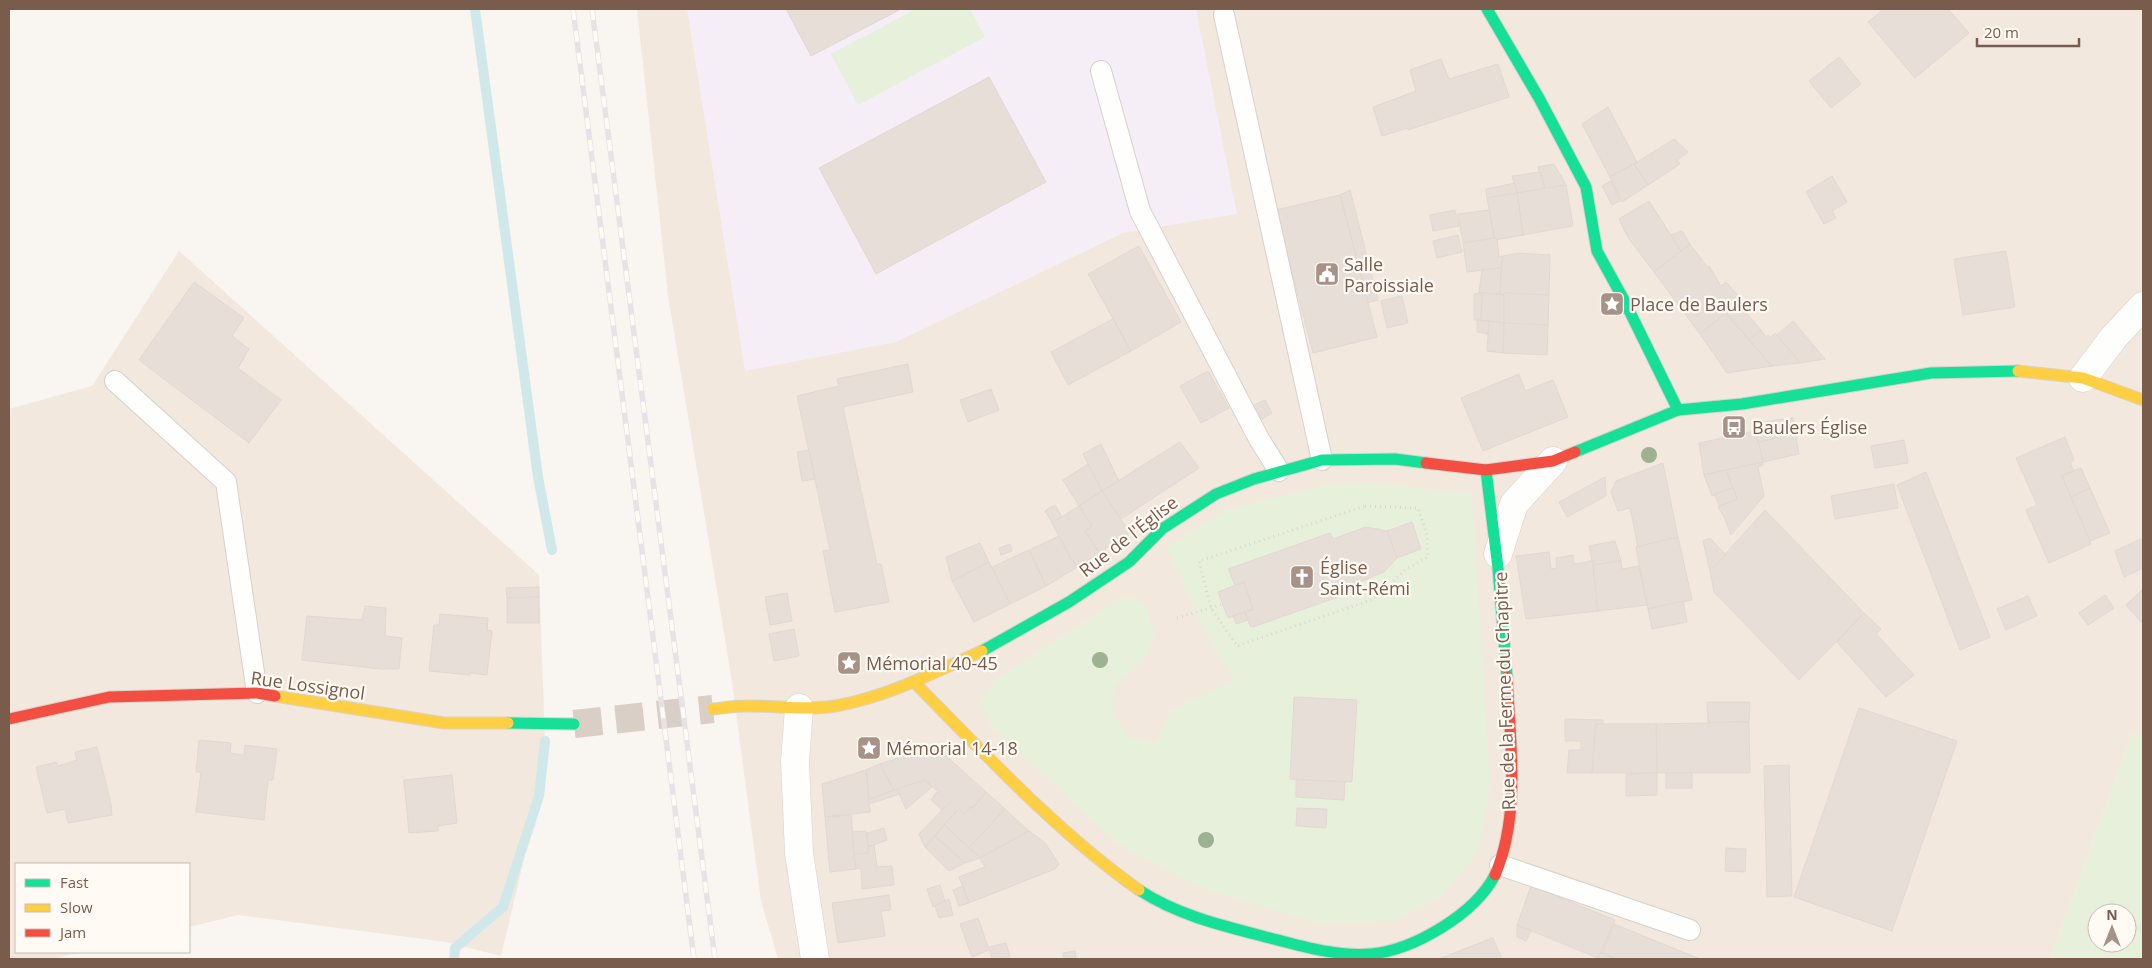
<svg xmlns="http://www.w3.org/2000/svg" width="2152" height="968" font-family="'Open Sans',sans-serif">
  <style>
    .residential { fill: #f2e8de }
    .education { fill: #f6eef6 }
    .green { fill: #e7f0db; fill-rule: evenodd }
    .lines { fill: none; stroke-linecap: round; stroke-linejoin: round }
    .stream { stroke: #d0e8ea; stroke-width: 10 }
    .building { fill: #e6ded7; stroke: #e2d8d2 }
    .secondary-tunnel { stroke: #d9cfc7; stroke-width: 28; stroke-dasharray: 28 14; stroke-linecap: butt }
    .lane-casing { stroke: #d7d1cb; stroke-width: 22 }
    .street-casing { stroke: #d7d1cb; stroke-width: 29 }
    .fast-casing { stroke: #d9d2cb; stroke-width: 13 }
    .slow-casing { stroke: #d9d2cb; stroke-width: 13 }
    .jam-casing { stroke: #d9d2cb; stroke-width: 13 }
    .path { stroke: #dcd5d0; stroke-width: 3; stroke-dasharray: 1 4; stroke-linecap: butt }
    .lane { stroke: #fefefd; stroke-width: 20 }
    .street { stroke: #fefefd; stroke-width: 28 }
    .fast { stroke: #16e098; stroke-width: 11 }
    .slow { stroke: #ffcf43; stroke-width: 11 }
    .jam { stroke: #f24e42; stroke-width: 11 }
    .rail-casing { stroke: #e6e3e7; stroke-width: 5.5 }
    .rail { stroke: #fffaf3; stroke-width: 4; stroke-dasharray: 11; stroke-linecap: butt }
    .tree { fill: #9eb190 }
    .labels { text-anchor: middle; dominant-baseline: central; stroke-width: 4.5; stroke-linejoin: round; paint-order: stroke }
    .poi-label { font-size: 18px; fill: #7a5c4d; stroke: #fffaf3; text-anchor: start }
    .street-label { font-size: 18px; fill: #7a5c4d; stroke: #fffaf3 }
  </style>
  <rect width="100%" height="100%" fill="#f9f5f0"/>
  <g class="residential">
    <polygon points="637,9 2143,9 2143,737 2132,733 2050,959 778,959 761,901 732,682 668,295"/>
    <polygon points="179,251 539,575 545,741 539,796 501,956 446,942 238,915 189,927 189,864 16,864 16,952 83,952 51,959 9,959 9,409 92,386"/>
  </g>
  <polygon class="education" points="687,9 1196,9 1237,214 1123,233 896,342 745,371"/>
  <g class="green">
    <polygon points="916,9 970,9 985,37 858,105 831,54"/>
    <polygon points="1337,483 1378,483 1472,494 1490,788 1478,853 1442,896 1393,921 1321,924 1198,887 1114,841 990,725 980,702 995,680 1121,598 1131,597 1146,606 1155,637 1144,659 1114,688 1113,713 1129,737 1155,742 1171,710 1234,680 1204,630 1166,547 1226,510"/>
    <path d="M2132,733L2143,737V959H2050ZM2097,913H2127V943H2097Z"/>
  </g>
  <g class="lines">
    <g class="stream">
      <polyline points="475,9 538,477 552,550"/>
      <polyline points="454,959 455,948 503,907 539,796 545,741"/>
    </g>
  </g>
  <g class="building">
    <polygon points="786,9 901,9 811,56"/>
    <polygon points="1884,9 1948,9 1969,33 1915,78 1868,22"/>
    <polygon points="1839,57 1861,84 1831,108 1809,81"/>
    <polygon points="1441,59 1449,79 1498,64 1509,97 1408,130 1408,128 1382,136 1373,107 1416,91 1410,70"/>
    <polygon points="989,77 1046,182 876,274 819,168"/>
    <polygon points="1608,107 1637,162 1610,177 1582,124"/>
    <polygon points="1674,139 1688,152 1677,160 1680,164 1648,185 1634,164"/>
    <polygon points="1554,164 1566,185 1545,189 1538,167"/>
    <polygon points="1634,164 1648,185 1622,202 1610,177"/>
    <polygon points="1540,172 1545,189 1517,193 1512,176"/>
    <polygon points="1832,176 1847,202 1832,211 1836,218 1824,224 1806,192"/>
    <polygon points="1611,181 1620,201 1612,205 1602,186"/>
    <polygon points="1515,183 1517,193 1487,198 1486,189"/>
    <polygon points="1566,185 1573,226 1523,235 1517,193"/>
    <polygon points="1350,190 1378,300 1368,303 1340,195"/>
    <polygon points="1517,193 1523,235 1495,240 1487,198"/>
    <polygon points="1340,195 1377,337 1313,353 1276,210"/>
    <polygon points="1649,201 1681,251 1654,272 1627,236 1619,219"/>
    <polygon points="1455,210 1459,226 1433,231 1430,215"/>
    <polygon points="1489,210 1494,238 1463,243 1458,214"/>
    <polygon points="1682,231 1690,244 1681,251 1671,235"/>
    <polygon points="1458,235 1462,252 1437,258 1433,241"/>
    <polygon points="1494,238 1497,239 1499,257 1503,256 1501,268 1467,272 1463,243"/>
    <polygon points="1690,244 1708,268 1709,266 1721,286 1726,282 1742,300 1700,334 1654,272"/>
    <polygon points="1139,246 1181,322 1131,351 1088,274"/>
    <polygon points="2006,251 2015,307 1963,315 1954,259"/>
    <polygon points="1520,253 1550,255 1549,295 1504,293 1504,295 1500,294 1503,256"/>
    <polygon points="1501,268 1500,294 1479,293 1482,270"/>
    <polygon points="194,282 244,318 232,336 249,349 238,368 281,400 249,443 139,360"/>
    <polygon points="1482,293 1504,295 1504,323 1481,320"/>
    <polygon points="1482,293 1481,320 1474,320 1474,294"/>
    <polygon points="1504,293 1549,295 1548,325 1504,323"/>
    <polygon points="1402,296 1408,323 1387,328 1381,301"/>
    <polygon points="1738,303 1761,330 1749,340 1726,313"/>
    <polygon points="1726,313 1749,340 1772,366 1727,373 1700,334"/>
    <polygon points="1113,319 1131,351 1068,385 1051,352"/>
    <polygon points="1477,320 1489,321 1489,334 1477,332"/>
    <polygon points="1489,321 1504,323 1503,353 1487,351"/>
    <polygon points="1793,321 1825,359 1800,363 1777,335"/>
    <polygon points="1504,323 1548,325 1547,355 1503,353"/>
    <polygon points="1761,330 1766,337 1768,335 1770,338 1775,333 1800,363 1772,366 1749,340"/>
    <polygon points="908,364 913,392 843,407 877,564 881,564 889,602 835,612 823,551 830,550 797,396 839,386 837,379"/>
    <polygon points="1208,371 1229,408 1201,423 1180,386"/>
    <polygon points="1519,374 1525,391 1553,380 1568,417 1483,451 1461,398"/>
    <polygon points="991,389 999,410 968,422 960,400"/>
    <polygon points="1265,400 1272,413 1262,419 1254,405"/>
    <polygon points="1793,418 1799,454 1763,462 1758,442 1776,438 1775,431 1777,430 1775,420"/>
    <polygon points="1775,420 1777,430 1761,432 1760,423"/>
    <polygon points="1756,431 1763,462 1704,475 1699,443"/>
    <polygon points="1775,431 1776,438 1758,442 1756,434"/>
    <polygon points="2065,437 2074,460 2070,463 2074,471 2062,476 2091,544 2049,563 2026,510 2037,505 2016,458"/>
    <polygon points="1904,440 1908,463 1875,468 1871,446"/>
    <polygon points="1180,442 1199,468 1121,519 1102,491"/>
    <polygon points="1101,444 1119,481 1102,491 1083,454"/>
    <polygon points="809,450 815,479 802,481 797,452"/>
    <polygon points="1763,462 1763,465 1758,467 1764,496 1731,535 1725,519 1718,507 1737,499 1726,470"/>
    <polygon points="1663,463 1678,537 1638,547 1630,508 1618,511 1611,492 1616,481"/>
    <polygon points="1088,464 1102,491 1079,506 1063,480"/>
    <polygon points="2081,468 2090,488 2071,497 2062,476"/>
    <polygon points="1726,470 1733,488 1712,496 1704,475"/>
    <polygon points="1926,472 1990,637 1960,650 1897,485"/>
    <polygon points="1605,477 1606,496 1567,517 1559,502"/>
    <polygon points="1894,484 1898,508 1835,519 1831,496"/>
    <polygon points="1733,488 1737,499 1719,506 1715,494"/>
    <polygon points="2090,488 2110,533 2090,541 2071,497"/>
    <polygon points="1102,491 1130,533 1099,553 1085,531 1092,526 1079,506"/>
    <polygon points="1055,505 1062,517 1052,523 1045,511"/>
    <polygon points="1079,506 1092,526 1085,531 1099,553 1076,568 1052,523"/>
    <polygon points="1765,510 1864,613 1799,680 1714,592 1710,571"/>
    <polygon points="1412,522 1421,549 1397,558 1387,531"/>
    <polygon points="1366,527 1387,531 1397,558 1384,572 1350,586 1352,592 1253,627 1250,626 1245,612 1253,609 1244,582 1235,585 1228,569 1330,533 1333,539"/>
    <polygon points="1059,536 1076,568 1046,586 1029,550"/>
    <polygon points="1678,537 1692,600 1648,609 1636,547"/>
    <polygon points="1710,538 1726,555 1710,571 1703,541"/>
    <polygon points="2143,538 2143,568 2124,577 2115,551"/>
    <polygon points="1615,541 1621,561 1593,565 1589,546"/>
    <polygon points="980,543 989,562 952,581 946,557"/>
    <polygon points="1010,544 1012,551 1001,555 999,548"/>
    <polygon points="1029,550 1046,586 1010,604 992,567"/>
    <polygon points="1549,552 1551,569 1557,568 1556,558 1573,555 1574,564 1593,561 1598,611 1526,619 1516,556"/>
    <polygon points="1621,561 1622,569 1639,566 1647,605 1598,611 1593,565"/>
    <polygon points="989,562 1010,604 974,622 952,581"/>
    <polygon points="1244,582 1253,609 1228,618 1218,592"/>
    <polygon points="539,587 539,597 507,598 506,588"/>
    <polygon points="2143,589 2143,624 2126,605"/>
    <polygon points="2143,590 2143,624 2126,605"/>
    <polygon points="787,593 792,621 770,625 765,597"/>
    <polygon points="2105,595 2114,608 2088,625 2079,613"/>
    <polygon points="2028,596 2037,616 2006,630 1997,609"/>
    <polygon points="539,597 539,623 507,623 507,598"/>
    <polygon points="1683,601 1687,622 1652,629 1648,609"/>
    <polygon points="365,606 386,608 385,636 402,638 399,669 381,669 302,660 307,616 362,620"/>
    <polygon points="1245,612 1248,620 1236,624 1233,616"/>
    <polygon points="1864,613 1881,629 1876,634 1914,675 1886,697 1837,642"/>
    <polygon points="440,614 488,618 487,630 492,631 487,675 470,673 470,675 429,671 434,625 439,625"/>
    <polygon points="794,629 799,656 774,661 769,634"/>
    <polygon points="1294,697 1357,700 1352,782 1290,779"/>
    <polygon points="1707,702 1750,702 1749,722 1708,722"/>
    <polygon points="1859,708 1957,741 1892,931 1794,897"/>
    <polygon points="1565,719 1603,720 1603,724 1596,724 1592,773 1567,773 1569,750 1581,750 1581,741 1565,741"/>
    <polygon points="1749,722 1750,773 1657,773 1656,724"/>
    <polygon points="1596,724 1656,724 1657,773 1592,773"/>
    <polygon points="199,740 231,743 230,753 244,755 245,745 277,749 273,780 268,780 264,820 196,812 201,772 196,772"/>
    <polygon points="935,746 986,792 973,808 970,807 964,814 925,780 894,791 880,764"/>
    <polygon points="97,747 111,804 112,815 68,823 65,809 47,813 36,767 56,762 58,766 77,760 75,752"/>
    <polygon points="880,764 894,791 869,799 866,770"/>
    <polygon points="1789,765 1792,896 1767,897 1764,766"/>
    <polygon points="866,770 870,812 825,817 822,784"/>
    <polygon points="1657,773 1657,795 1626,796 1626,774"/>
    <rect x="1666" y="773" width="26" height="15"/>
    <polygon points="452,775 457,823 438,826 438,831 409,833 404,780"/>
    <polygon points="925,780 932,787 906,809 897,789"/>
    <polygon points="1296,780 1345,782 1344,800 1296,797"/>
    <polygon points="897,789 900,794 869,804 869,799"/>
    <polygon points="937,792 949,803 942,810 931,800"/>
    <polygon points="986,792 1005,809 969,848 944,825 959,809 964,814 970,807 973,808"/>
    <polygon points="949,803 957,810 925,847 919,834"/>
    <polygon points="1297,808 1327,809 1326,828 1296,826"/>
    <polygon points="1005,809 1029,831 980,858 969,848"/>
    <polygon points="851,815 856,869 830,872 825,817"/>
    <polygon points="944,825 969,848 980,858 965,863 935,836"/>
    <polygon points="884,828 887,840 868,847 867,833"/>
    <polygon points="866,831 869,853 854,854 852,832"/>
    <polygon points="1029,831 1045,843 1059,864 1055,869 969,903 959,877 985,867 980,858"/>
    <polygon points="935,836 965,863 949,871 925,847"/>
    <polygon points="874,845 877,867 892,866 894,885 862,889 861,868 856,869 854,854 869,853 868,847"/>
    <polygon points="1726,848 1746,849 1745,872 1725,871"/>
    <polygon points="940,885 945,901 933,907 927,889"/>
    <polygon points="963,886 969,903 959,906 953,890"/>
    <polygon points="1531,886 1615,920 1598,958 1517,925"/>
    <polygon points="889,895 891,910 881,911 885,936 838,943 832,903"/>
    <polygon points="949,899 953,915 939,918 935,906"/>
    <polygon points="978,918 989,950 972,957 960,924"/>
    <polygon points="1614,924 1700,959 1616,959 1602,953"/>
    <polygon points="1517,925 1531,931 1526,941 1517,937"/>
    <polygon points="1492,938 1493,938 1502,959 1439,959"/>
    <polygon points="1006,943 1010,957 992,959 989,947"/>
    <polygon points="1075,951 1076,959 1064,959 1063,953"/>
    <polygon points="1600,953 1602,953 1616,959 1597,959"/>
  </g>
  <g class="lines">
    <polyline class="secondary-tunnel" points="574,724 713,709"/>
    <defs>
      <g id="lane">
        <polyline points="1224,15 1322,460"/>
        <polyline points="1101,71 1140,211 1259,439 1279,471"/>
        <polyline points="115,381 226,482 257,693"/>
        <polyline points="1500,865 1690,930"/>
      </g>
      <g id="street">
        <polyline points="2083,378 2114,337 2143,306"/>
        <polyline points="1498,554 1514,504 1553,461"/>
        <polyline points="799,708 795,762 799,853 815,959"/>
      </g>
      <g id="fast">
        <polyline points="1487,9 1539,98 1586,187 1597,251 1624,300 1678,410"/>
        <polyline points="1575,452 1678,410 1742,404 1931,373 2018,371"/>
        <polyline points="1486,470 1498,568 1507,677"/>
        <polyline points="982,651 1069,602 1129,562 1162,529 1216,494 1254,479 1322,460 1395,459 1426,463"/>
        <polyline points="508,723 574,724"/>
        <path d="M1139,890C1179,916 1224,926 1270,938C1302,946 1337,957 1371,954C1414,950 1475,914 1495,875"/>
      </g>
      <g id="slow">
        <polyline points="2018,371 2083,378 2143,400"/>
        <path d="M914,682C983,752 1058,833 1139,890"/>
        <polyline points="275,696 444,723 508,723"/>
        <path d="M713,709C723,708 733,706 744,706C774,705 805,711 835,706C887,697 935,672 982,651"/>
      </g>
      <g id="jam">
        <polyline points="1426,463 1486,470 1553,461 1575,452"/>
        <polyline points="9,719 109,697 257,693 275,696"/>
        <path d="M1495,875C1521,815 1510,741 1507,677"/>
      </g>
    </defs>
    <use href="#lane" class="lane-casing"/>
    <use href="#street" class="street-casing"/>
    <use href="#fast" class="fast-casing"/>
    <use href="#slow" class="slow-casing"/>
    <use href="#jam" class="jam-casing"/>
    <g class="path">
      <polygon points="1365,506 1418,508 1427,535 1428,557 1406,569 1374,599 1237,646 1211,608 1199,561"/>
      <polyline points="1177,618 1223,604"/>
    </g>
    <use href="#lane" class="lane"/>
    <use href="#street" class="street"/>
    <use href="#fast" class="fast"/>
    <use href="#slow" class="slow"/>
    <use href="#jam" class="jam"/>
    <defs>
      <g id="rail">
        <polyline points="573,9 694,959"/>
        <polyline points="592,9 715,959"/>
      </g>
    </defs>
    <use href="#rail" class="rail-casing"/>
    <use href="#rail" class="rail"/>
  </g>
  <g class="tree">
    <circle cx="1649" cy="455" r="8"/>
    <circle cx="1100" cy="660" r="8"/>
    <circle cx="1206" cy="840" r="8"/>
  </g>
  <defs>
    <symbol id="civic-square" viewBox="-11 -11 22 22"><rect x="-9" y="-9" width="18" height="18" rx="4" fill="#a69286" stroke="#fffaf3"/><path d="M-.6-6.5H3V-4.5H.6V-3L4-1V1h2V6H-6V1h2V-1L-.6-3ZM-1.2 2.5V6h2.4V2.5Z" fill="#fff"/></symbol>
    <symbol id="sight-square" viewBox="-11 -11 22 22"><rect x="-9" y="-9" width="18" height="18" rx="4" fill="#a69286" stroke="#fffaf3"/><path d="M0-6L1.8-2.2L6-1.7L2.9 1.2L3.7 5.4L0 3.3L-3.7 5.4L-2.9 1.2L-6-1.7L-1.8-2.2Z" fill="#fff"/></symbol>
    <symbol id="bus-square" viewBox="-11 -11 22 22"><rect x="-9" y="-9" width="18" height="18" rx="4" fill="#a69286" stroke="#fffaf3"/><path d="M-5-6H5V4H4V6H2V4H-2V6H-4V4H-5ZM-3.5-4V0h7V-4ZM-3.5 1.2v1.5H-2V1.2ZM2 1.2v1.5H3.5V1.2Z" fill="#fff"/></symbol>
    <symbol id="church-square" viewBox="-11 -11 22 22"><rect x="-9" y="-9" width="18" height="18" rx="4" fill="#a69286" stroke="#fffaf3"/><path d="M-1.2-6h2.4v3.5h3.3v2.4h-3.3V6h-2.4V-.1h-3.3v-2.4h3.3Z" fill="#fff"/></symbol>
  </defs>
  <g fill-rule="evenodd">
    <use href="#civic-square" x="1313" y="260" width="28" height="28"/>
    <use href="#sight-square" x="1598" y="290" width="28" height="28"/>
    <use href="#bus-square" x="1720" y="413" width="28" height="28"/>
    <use href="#church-square" x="1288" y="563" width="28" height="28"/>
    <use href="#sight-square" x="835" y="649" width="28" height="28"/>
    <use href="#sight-square" x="855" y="734" width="28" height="28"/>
  </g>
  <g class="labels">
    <g class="poi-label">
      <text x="1344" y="264">Salle<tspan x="1344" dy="21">Paroissiale</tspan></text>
      <text x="1630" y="304">Place de Baulers</text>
      <text x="1752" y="427">Baulers Église</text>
      <text x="1320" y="567">Église<tspan x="1320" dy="21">Saint-Rémi</tspan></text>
      <text x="866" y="663">Mémorial 40-45</text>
      <text x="886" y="748">Mémorial 14-18</text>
    </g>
    <g class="street-label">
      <text transform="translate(1128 536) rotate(-38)">Rue de l'Église</text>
      <text transform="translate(308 685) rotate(8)">Rue Lossignol</text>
      <text transform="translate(1504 691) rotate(-92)">Rue de la Ferme du Chapitre</text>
    </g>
  </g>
  <rect width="2152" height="968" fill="none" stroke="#7a5c4d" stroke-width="20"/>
  <rect x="15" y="863" width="175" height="90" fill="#fffaf3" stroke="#cabbb1"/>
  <rect x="25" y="879" width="25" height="8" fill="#16e098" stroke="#cabbb1"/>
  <text x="60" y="888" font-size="15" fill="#7a5c4d">Fast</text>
  <rect x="25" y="904" width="25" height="8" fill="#ffcf43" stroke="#cabbb1"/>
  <text x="60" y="913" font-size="15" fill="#7a5c4d">Slow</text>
  <rect x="25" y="929" width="25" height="8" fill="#f24e42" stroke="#cabbb1"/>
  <text x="60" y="938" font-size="15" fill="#7a5c4d">Jam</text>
  <g transform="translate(2112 928)"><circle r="24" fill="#fffaf3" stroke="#cabbb1"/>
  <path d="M0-4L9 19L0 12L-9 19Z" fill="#a69286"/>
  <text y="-8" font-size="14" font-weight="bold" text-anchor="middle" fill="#7a5c4d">N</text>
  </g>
  <path d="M1977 38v8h102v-8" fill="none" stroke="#7a5c4d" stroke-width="2.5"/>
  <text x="1984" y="38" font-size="15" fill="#7a5c4d" stroke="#fffaf3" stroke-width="4" paint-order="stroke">20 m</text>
</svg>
